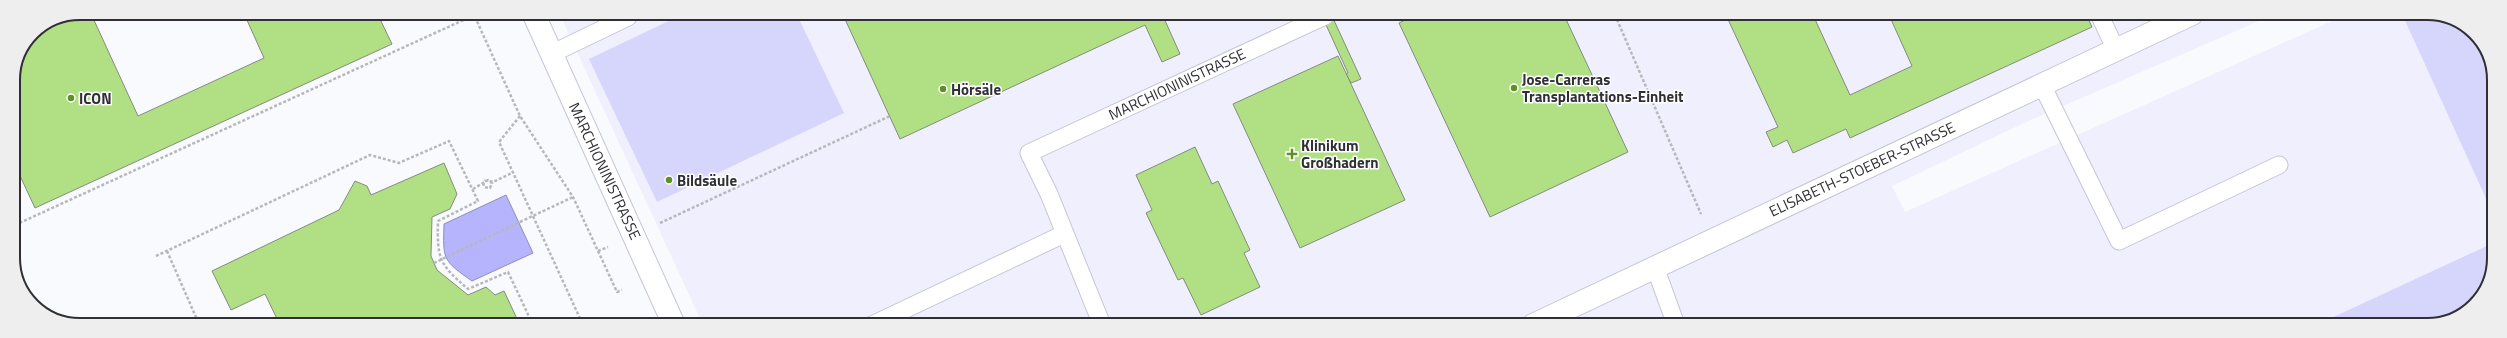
<svg xmlns="http://www.w3.org/2000/svg" width="2507" height="338" font-family="'Titillium Web',sans-serif">
  <style>
    .built { fill: #efeffd }
    .green { fill: #d6d6fd }
    .water { fill: #b6b4fd; stroke: #8e8cc1 }
    .building { fill: #b0df84; stroke: #848c7f }
    .lines { fill: none; stroke-linecap: round; stroke-linejoin: round }
    .lane-casing { stroke: #c5c5d5; stroke-width: 19 }
    .street-casing { stroke: #c5c5d5; stroke-width: 24 }
    .path { stroke: #b7b8bc; stroke-width: 2.5; stroke-dasharray: 3 2; stroke-linecap: butt }
    .lane { stroke: #fff; stroke-width: 17 }
    .street { stroke: #fff; stroke-width: 22 }
    .path-bridge { stroke: #b7b8bc; stroke-width: 2.5; stroke-dasharray: 3 2; stroke-linecap: butt }
    .poi-dot { fill: #609026; stroke: #fff; stroke-width: 1.5 }
    .labels { text-anchor: middle; dominant-baseline: central; stroke-width: 3; stroke-linejoin: round; paint-order: stroke }
    .poi-label { font-size: 15px; font-weight: bold; fill: #2f2f35; stroke: #fff; text-anchor: start }
    .street-label { font-size: 15px; fill: #2f2f35; stroke: #fff }
    .rim { fill: none; stroke: #2f2f35; stroke-width: 2 }
  </style>
  <rect width="100%" height="100%" fill="#f9fafd"/>
  <polygon class="built" points="2275,14 2026,122 1892,186 1905,212 2348,14 2402,14 2493,214 2493,243 2316,325 703,325 561,17"/>
  <g class="green">
    <polygon points="2402,14 2436,14 2471,30 2493,66 2493,214"/>
    <polygon points="677,17 798,17 844,113 657,202 589,59"/>
    <polygon points="2493,243 2493,267 2471,308 2428,325 2316,325"/>
  </g>
  <path class="water" d="M506,195L533,253L472,281C442,260 443,259 444,224Z"/>
  <g class="building">
    <polygon points="2086,14 2092,27 1850,138 1846,129 1793,153 1787,140 1773,147 1766,132 1778,127 1726,15 1813,15 1850,95 1912,66 1889,15"/>
    <polygon points="1415,15 1564,15 1628,152 1490,217 1399,23"/>
    <polygon points="1163,16 1180,54 1162,62 1145,25 900,139 844,17"/>
    <polygon points="1322,16 1332,16 1361,79 1351,83 1346,74 1348,73"/>
    <polygon points="379,17 392,44 35,208 14,163 13,79 18,54 33,32 54,18 93,18 138,116 264,58 246,18"/>
    <polygon points="1338,56 1405,200 1300,248 1233,104"/>
    <polygon points="1195,147 1212,184 1218,181 1250,250 1244,253 1260,287 1201,315 1183,278 1178,280 1146,213 1152,210 1136,175"/>
    <polygon points="444,163 457,194 450,209 432,217 431,256 437,270 468,295 486,287 495,295 504,291 519,323 280,325 265,294 231,310 212,271 339,210 355,181 367,186 371,195"/>
  </g>
  <g class="lines">
    <defs>
      <g id="lane">
        <polyline points="2099,14 2116,50"/>
        <polyline points="551,54 628,17"/>
        <polyline points="2042,85 2119,241 2279,165"/>
        <polyline points="1655,267 1676,325"/>
        <polyline points="872,325 1064,234"/>
        <polyline points="1102,325 1049,194 1029,153 1325,16"/>
      </g>
      <g id="street">
        <polyline points="535,17 674,325"/>
        <polyline points="1533,325 2192,14"/>
      </g>
    </defs>
    <use href="#lane" class="lane-casing"/>
    <use href="#street" class="street-casing"/>
    <g class="path">
      <polyline points="1615,15 1701,214"/>
      <polyline points="475,17 520,116 573,197 598,251 608,247"/>
      <polyline points="520,116 499,142 583,325"/>
      <path d="M473,189L488,180L492,183L490,188L484,187C482,179 488,180 493,182L512,173"/>
      <polyline points="520,222 573,197"/>
      <polyline points="660,223 890,116"/>
      <polyline points="15,225 470,17"/>
      <polyline points="167,251 199,324"/>
      <polyline points="598,251 617,292 622,290"/>
      <path d="M156,256L370,155L399,163L449,141L478,201L438,221C437,259 439,264 468,289L508,272L533,325"/>
    </g>
    <use href="#lane" class="lane"/>
    <use href="#street" class="street"/>
    <polyline class="path-bridge" points="434,263 520,222"/>
  </g>
  <g class="poi-dot">
    <circle cx="1514" cy="88" r="4"/>
    <circle cx="943" cy="89" r="4"/>
    <circle cx="71" cy="98" r="4"/>
    <path d="M1290 148h4v4h4v4h-4v4h-4v-4h-4v-4h4z"/>
    <circle cx="669" cy="180" r="4"/>
  </g>
  <g class="labels">
    <g class="poi-label">
      <text x="1522" y="79">Jose-Carreras<tspan x="1522" dy="17">Transplantations-Einheit</tspan></text>
      <text x="951" y="89">Hörsäle</text>
      <text x="79" y="98">ICON</text>
      <text x="1301" y="145">Klinikum<tspan x="1301" dy="17">Großhadern</tspan></text>
      <text x="677" y="180">Bildsäule</text>
    </g>
    <g class="street-label">
      <text transform="translate(1177 84) rotate(-25)">MARCHIONINISTRASSE</text>
      <text transform="translate(1862 169) rotate(-25)">ELISABETH-STOEBER-STRASSE</text>
      <text transform="translate(605 171) rotate(65)">MARCHIONINISTRASSE</text>
    </g>
  </g>
  <path d="M0 0H2507V338H0ZM80 20H2427A60 60 0 0 1 2487 80V258A60 60 0 0 1 2427 318H80A60 60 0 0 1 20 258V80A60 60 0 0 1 80 20Z" fill="#eeeeef" fill-rule="evenodd"/>
  <path class="rim" d="M80 20H2427A60 60 0 0 1 2487 80V258A60 60 0 0 1 2427 318H80A60 60 0 0 1 20 258V80A60 60 0 0 1 80 20Z"/>
</svg>
